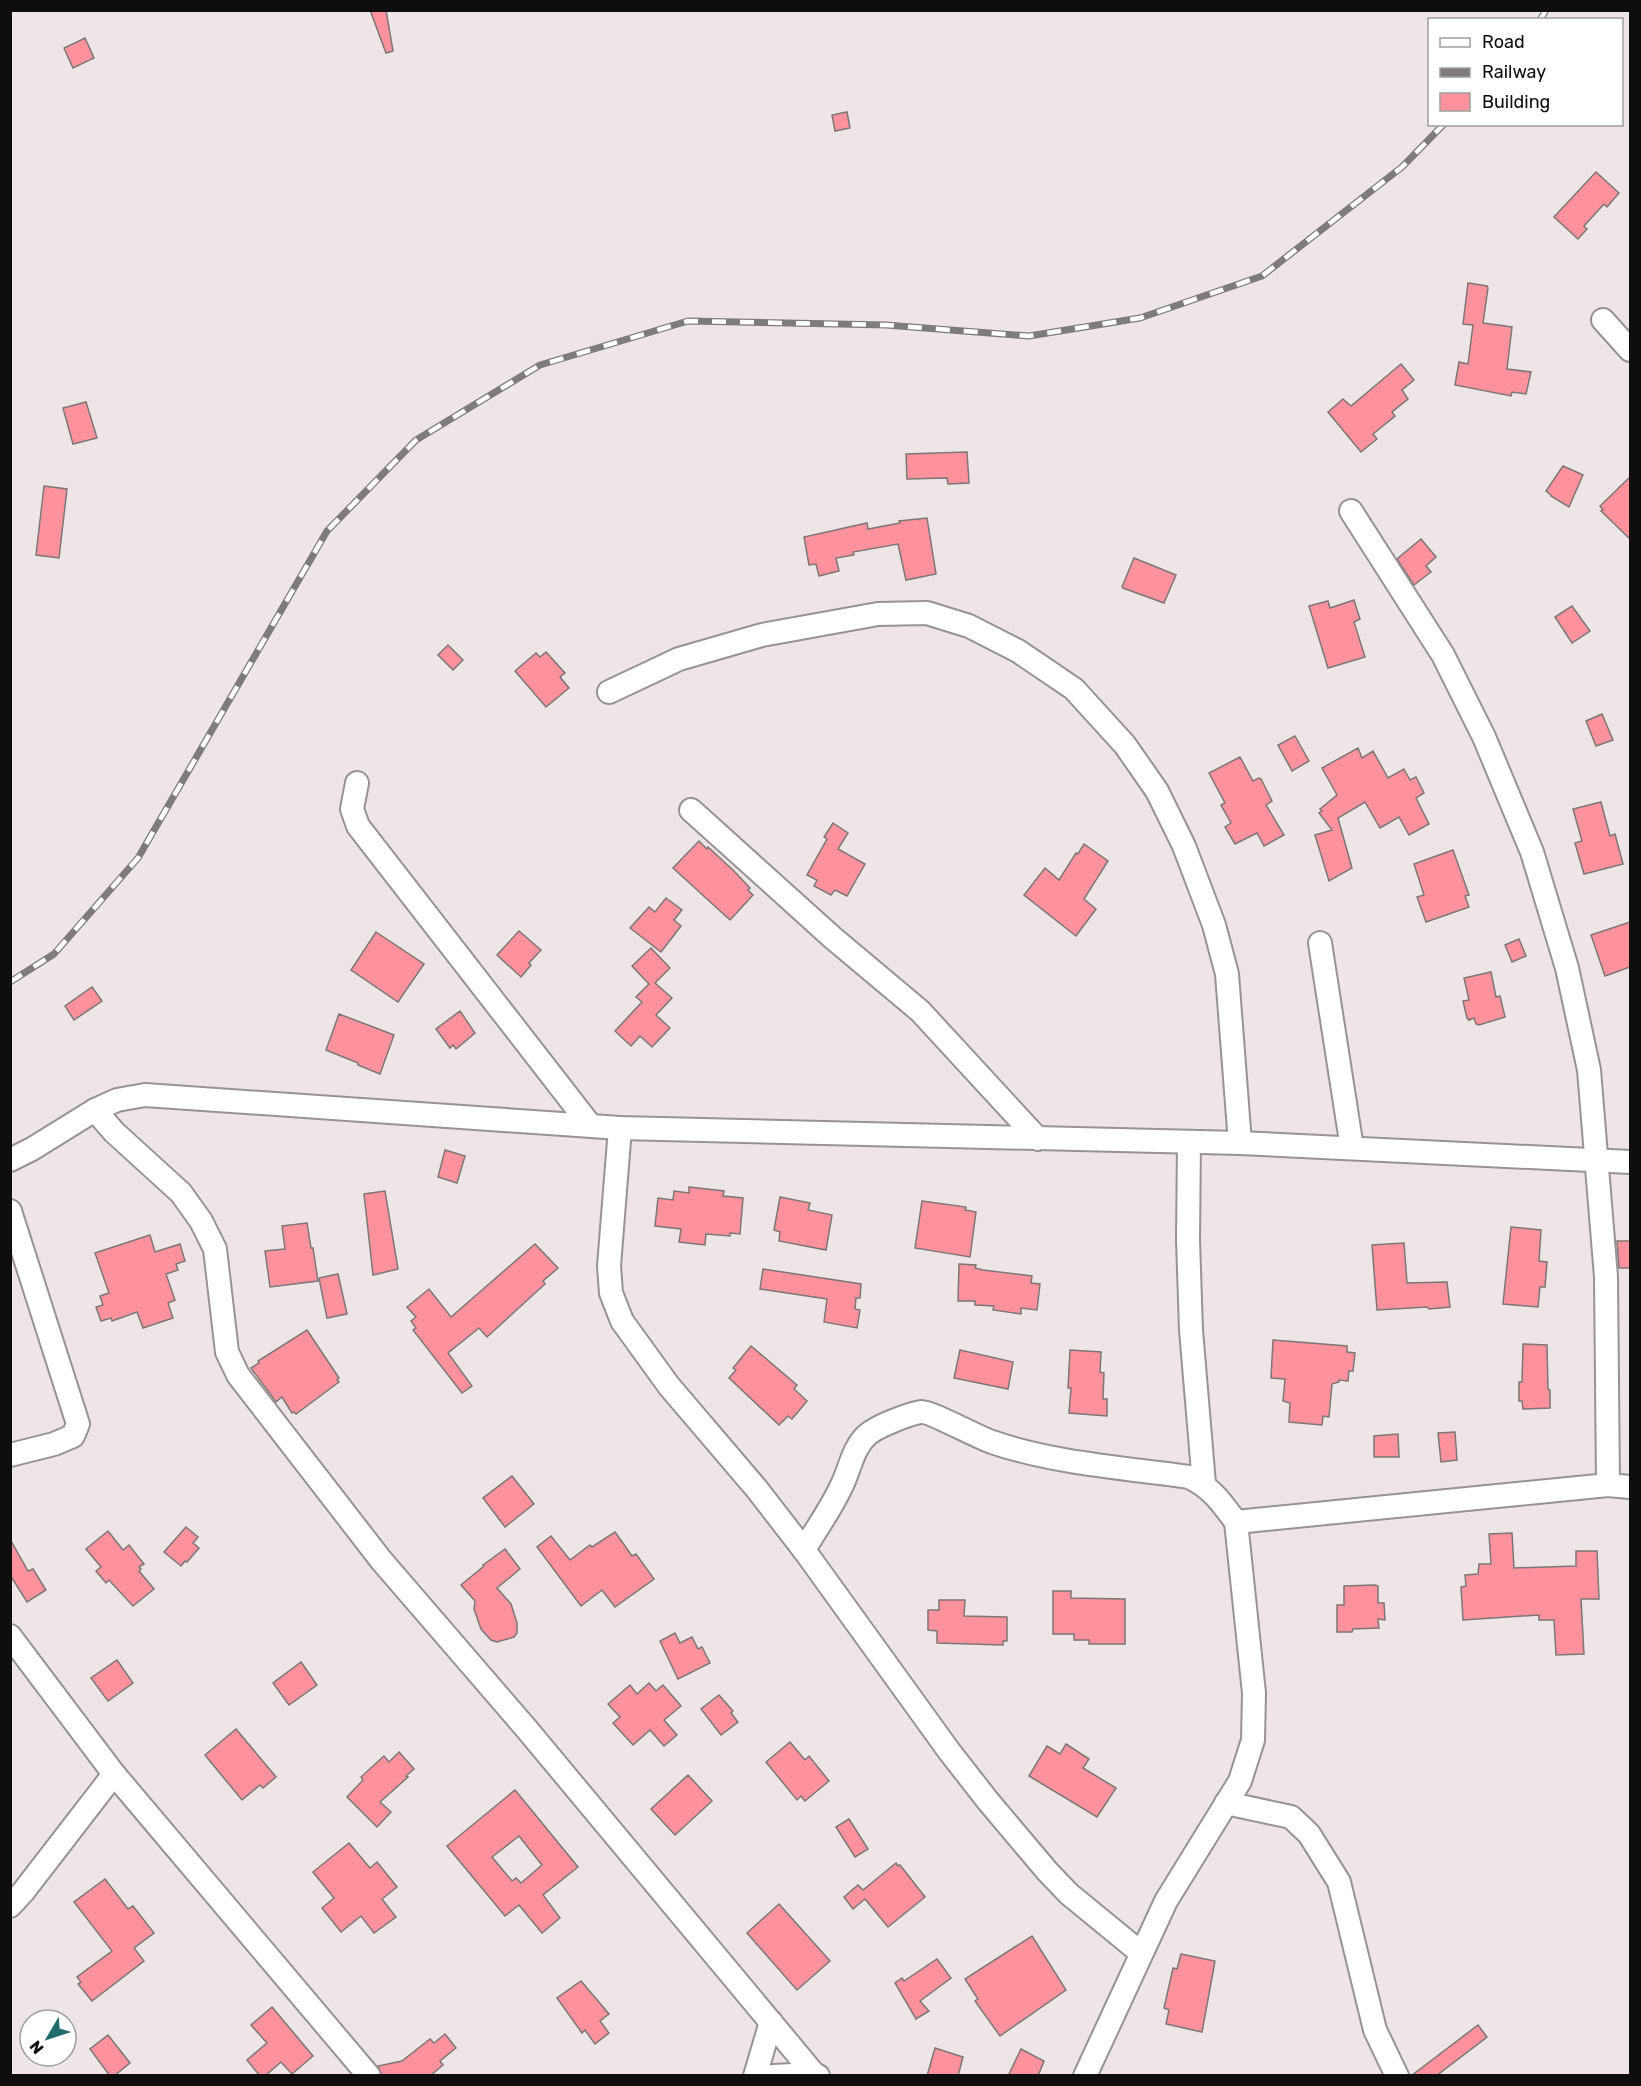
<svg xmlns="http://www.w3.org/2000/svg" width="1641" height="2086" font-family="Rubik,sans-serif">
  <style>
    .building { fill: #fd929c; stroke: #7c7676; stroke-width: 1.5; fill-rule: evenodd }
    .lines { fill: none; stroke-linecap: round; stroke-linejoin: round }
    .minor-casing { stroke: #999293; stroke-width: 26 }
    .minor { stroke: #fff; stroke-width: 22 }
    .rail-casing { stroke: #807b7b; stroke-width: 7 }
    .rail { stroke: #fff; stroke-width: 4.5; stroke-dasharray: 14; stroke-linecap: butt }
  </style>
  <rect width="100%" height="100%" fill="#eee6e6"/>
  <g class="building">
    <polygon points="370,10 386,10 393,51 386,53"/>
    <polygon points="85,38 94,58 73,68 64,48"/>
    <polygon points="847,112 850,128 835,131 832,115"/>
    <polygon points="1596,172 1619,193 1607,207 1604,204 1584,226 1587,229 1578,239 1554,217"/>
    <polygon points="1468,283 1487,286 1488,288 1483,323 1512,327 1507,369 1531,372 1526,394 1512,392 1511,396 1455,385 1459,362 1468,364 1473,325 1463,324"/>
    <polygon points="1401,364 1414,380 1402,390 1408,399 1392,412 1395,416 1373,434 1377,439 1361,452 1328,412 1343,399 1351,406"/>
    <polygon points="86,402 97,438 73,444 63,408"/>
    <polygon points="967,452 969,483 948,484 947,478 907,479 906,454"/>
    <polygon points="1563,466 1583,475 1569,507 1551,496 1551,495 1546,491"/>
    <polygon points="1630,477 1630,539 1601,511 1603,510 1600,506"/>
    <polygon points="44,486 67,489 59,558 36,555"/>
    <polygon points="927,518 936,574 906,580 898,544 853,552 854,555 836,558 839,571 819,576 816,564 809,565 804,537 867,523 868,529 900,523 899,521"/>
    <polygon points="1421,539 1436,557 1426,566 1431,572 1414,585 1397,559"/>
    <polygon points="1134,558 1176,575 1164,603 1123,588 1122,587"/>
    <polygon points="1354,600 1360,619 1354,622 1365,657 1328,668 1309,606 1328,601 1330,608"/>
    <polygon points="1572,606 1590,631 1572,643 1555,617"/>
    <polygon points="448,645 463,660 453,670 438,655"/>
    <polygon points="546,652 565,673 560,677 569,688 546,707 515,671 536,653 540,657"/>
    <polygon points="1602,714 1613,740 1596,746 1586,721"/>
    <polygon points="1295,736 1309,761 1292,771 1278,745"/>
    <polygon points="1358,748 1362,758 1373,751 1388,778 1404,769 1410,780 1416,777 1424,793 1416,798 1429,824 1409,835 1399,817 1380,828 1365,802 1338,818 1352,868 1329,881 1315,835 1332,830 1319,813 1322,811 1320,809 1337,795 1322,768"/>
    <polygon points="1240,757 1253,781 1259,778 1261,779 1272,801 1266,805 1284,835 1264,846 1257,833 1235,844 1225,827 1231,823 1221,805 1225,803 1209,773"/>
    <polygon points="1601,802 1610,836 1615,834 1623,864 1584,874 1575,843 1582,841 1573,809"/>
    <polygon points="833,823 848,833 838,849 865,864 847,896 835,890 831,895 814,886 817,880 807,875 827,839 824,837"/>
    <polygon points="699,841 707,849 708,847 734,871 750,888 748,890 753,895 730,920 673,868"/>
    <polygon points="1084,844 1108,861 1084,899 1096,909 1076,936 1024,895 1045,868 1059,880 1076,853 1078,854"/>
    <polygon points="1453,850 1469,895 1465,896 1469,907 1426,922 1417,897 1424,895 1414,864"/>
    <polygon points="666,898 682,910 674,920 681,926 661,952 630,928 649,907 655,912"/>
    <polygon points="1630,922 1630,967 1605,976 1591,935"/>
    <polygon points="519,931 541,950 529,963 531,965 521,977 497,955"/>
    <polygon points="376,932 424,964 398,1002 351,970"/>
    <polygon points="1519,939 1526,956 1512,962 1505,945"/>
    <polygon points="651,948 670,968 655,983 672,998 656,1015 670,1028 652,1047 640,1036 631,1046 615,1031 642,1002 636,997 649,984 632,966"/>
    <polygon points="1491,972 1496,997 1500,996 1505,1017 1479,1025 1476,1024 1474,1018 1469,1020 1467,1018 1463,1001 1469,1000 1464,978"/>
    <polygon points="92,987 102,1001 74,1020 65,1006"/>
    <polygon points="460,1011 475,1033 456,1049 453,1045 450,1048 436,1029"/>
    <polygon points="339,1014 394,1035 380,1074 358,1065 358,1063 326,1050"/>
    <polygon points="445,1150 465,1156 457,1183 438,1177"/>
    <polygon points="689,1187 724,1191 723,1196 743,1198 740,1234 730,1233 730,1236 706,1234 705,1245 679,1242 681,1229 655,1226 658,1198 673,1200 674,1191 689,1193"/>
    <polygon points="385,1191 398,1269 373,1275 364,1194"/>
    <polygon points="780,1197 810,1203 808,1210 832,1215 826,1250 779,1241 780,1232 774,1230"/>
    <polygon points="922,1201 966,1207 965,1210 976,1212 970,1257 915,1248"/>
    <polygon points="307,1223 311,1248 313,1248 318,1281 270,1287 265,1251 285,1249 282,1226"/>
    <polygon points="1511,1227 1541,1230 1539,1261 1547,1262 1545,1287 1540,1287 1538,1307 1503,1304"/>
    <polygon points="150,1235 155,1252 180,1244 185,1261 176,1264 178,1270 166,1274 175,1300 168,1303 173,1318 143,1328 137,1312 112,1321 111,1318 101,1321 96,1307 103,1305 100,1296 109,1293 95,1253"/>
    <polygon points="1617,1241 1630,1241 1630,1268 1619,1268"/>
    <polygon points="1404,1243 1407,1283 1447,1282 1450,1307 1429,1309 1427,1307 1377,1310 1372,1245"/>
    <polygon points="535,1244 558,1268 543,1281 545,1284 487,1337 479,1328 448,1353 472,1386 462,1393 413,1330 416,1328 411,1321 416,1317 407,1307 429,1289 451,1317"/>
    <polygon points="959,1264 976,1265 975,1268 983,1270 1032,1276 1031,1283 1040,1284 1037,1310 1021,1308 1021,1314 993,1310 994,1306 975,1305 975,1301 958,1301"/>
    <polygon points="763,1269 861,1284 860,1298 856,1298 855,1309 860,1310 857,1328 824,1322 827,1299 760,1289"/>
    <polygon points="338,1274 347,1314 327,1318 319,1278"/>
    <polygon points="307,1330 339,1378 337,1380 339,1382 296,1414 294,1412 292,1413 282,1397 276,1402 251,1368 259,1363 258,1361"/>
    <polygon points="1273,1340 1347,1346 1347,1352 1355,1353 1353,1371 1349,1371 1348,1381 1339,1380 1339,1382 1332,1384 1329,1417 1323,1416 1322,1425 1289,1422 1290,1403 1283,1401 1285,1379 1271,1378"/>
    <polygon points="1523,1344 1547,1345 1548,1389 1550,1390 1550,1408 1523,1409 1522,1401 1519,1401 1519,1382 1522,1382"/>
    <polygon points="751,1346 797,1385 794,1389 807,1401 792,1419 788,1416 779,1425 729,1378 736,1370 733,1368"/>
    <polygon points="960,1350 1013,1362 1008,1389 954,1378"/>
    <polygon points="1070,1350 1101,1352 1100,1372 1104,1373 1103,1399 1107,1399 1107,1416 1069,1413 1071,1388 1068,1388"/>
    <polygon points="1455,1432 1457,1460 1441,1462 1438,1433"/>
    <polygon points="1398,1434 1399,1457 1374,1457 1374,1436"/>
    <polygon points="512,1476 534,1504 505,1527 483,1498"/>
    <polygon points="186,1527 198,1537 193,1543 199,1548 187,1562 185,1561 181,1566 164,1552"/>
    <polygon points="108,1531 123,1550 129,1545 144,1564 139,1567 141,1569 139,1571 154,1589 133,1606 109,1580 106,1583 96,1571 101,1567 86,1549"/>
    <polygon points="615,1532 632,1556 636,1554 654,1579 615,1607 602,1590 581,1606 537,1547 551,1536 570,1560 590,1545 592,1547"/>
    <polygon points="1512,1533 1514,1568 1576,1566 1576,1551 1597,1551 1599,1599 1581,1599 1584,1654 1556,1655 1554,1620 1539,1620 1539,1615 1463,1620 1461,1587 1466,1586 1465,1575 1478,1574 1479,1564 1491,1564 1489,1534"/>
    <polygon points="10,1539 28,1571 33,1569 46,1590 27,1602 10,1575"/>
    <polygon points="505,1549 520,1569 497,1588 511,1604 517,1623 517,1633 514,1637 497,1642 491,1640 481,1629 474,1609 475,1601 461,1585 484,1566 483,1565"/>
    <polygon points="1375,1585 1378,1586 1378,1603 1384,1603 1385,1620 1378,1619 1379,1628 1353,1629 1352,1632 1337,1632 1337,1605 1344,1605 1344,1586"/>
    <polygon points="1053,1591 1071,1591 1071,1598 1125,1599 1125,1644 1089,1644 1089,1640 1074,1640 1074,1634 1053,1634"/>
    <polygon points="939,1600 965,1600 964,1616 1007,1617 1007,1641 1003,1641 1003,1645 937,1643 937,1631 928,1630 928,1610 939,1610"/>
    <polygon points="675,1633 680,1643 692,1637 698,1649 702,1647 710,1663 678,1679 660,1641"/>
    <polygon points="117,1660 133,1683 108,1701 91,1678"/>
    <polygon points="301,1662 317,1685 289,1705 273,1683"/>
    <polygon points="649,1683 656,1691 663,1685 681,1706 664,1720 677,1735 664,1746 650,1730 633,1745 613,1723 620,1717 608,1704 630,1685 637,1694"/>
    <polygon points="719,1695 733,1711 731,1713 738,1722 721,1735 701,1709"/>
    <polygon points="236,1729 276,1777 263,1788 260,1785 242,1800 205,1755"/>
    <polygon points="790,1742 805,1760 809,1756 829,1781 805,1801 801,1796 797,1800 766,1762"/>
    <polygon points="1066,1744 1089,1759 1083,1768 1116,1788 1097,1817 1029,1776 1047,1746 1060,1754"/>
    <polygon points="399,1752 414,1769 406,1776 408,1777 380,1802 391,1812 377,1827 347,1797 363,1780 361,1777 384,1756 389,1762"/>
    <polygon points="688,1775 712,1801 675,1835 651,1809"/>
    <path d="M515,1790L578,1867L543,1895L560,1918L542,1933L519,1905L505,1916L447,1846ZM519,1836L542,1865L521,1883L516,1878L512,1881L492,1857Z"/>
    <polygon points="849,1819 868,1849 855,1857 836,1827"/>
    <polygon points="349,1843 370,1868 377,1862 397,1887 382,1899 396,1917 374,1933 361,1916 341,1932 322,1908 334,1898 313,1872"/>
    <polygon points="896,1863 898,1866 900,1865 925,1897 888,1927 865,1899 853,1909 844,1897 858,1885 863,1890"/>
    <polygon points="105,1879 128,1909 133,1906 154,1933 134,1948 144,1961 92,2001 78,1984 81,1982 77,1977 112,1951 74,1902"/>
    <polygon points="779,1904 830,1961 797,1990 747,1933"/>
    <polygon points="1032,1936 1066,1990 1000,2036 975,2001 978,1999 965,1979"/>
    <polygon points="1181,1954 1215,1961 1202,2032 1166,2024 1169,2010 1164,2008 1173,1968 1177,1969"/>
    <polygon points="937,1959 951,1978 920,2001 929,2011 916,2019 895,1983 902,1978 904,1981"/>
    <polygon points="581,1981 609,2014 600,2021 609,2033 595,2044 585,2030 582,2033 557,1998"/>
    <polygon points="272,2007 313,2056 292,2074 281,2062 265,2076 260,2076 247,2060 267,2043 251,2025"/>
    <polygon points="1478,2025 1487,2037 1436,2076 1411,2076"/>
    <polygon points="445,2034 456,2048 440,2061 443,2065 430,2076 382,2076 378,2066 402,2061 430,2039 434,2043"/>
    <polygon points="108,2035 130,2063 114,2076 110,2076 90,2049"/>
    <polygon points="935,2048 963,2057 958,2076 927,2076"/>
    <polygon points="1021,2049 1044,2061 1038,2076 1008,2076"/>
  </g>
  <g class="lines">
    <defs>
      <g id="minor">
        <polyline points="1603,320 1630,350"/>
        <polyline points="1351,511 1443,655 1484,737 1532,852 1567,968 1589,1070 1606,1277 1608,1485"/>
        <polyline points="609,692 679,659 762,635 878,614 927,613 969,626 1018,651 1074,689 1125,745 1157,791 1184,846 1214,925 1227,974 1240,1143"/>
        <polyline points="357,783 352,809 358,826 590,1125"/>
        <polyline points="691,810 833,938 920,1011 1038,1139"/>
        <polyline points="1320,943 1352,1148"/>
        <polyline points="95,1110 114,1132 181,1193 201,1221 215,1249 227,1352 238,1375 381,1560 525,1727 814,2074"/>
        <polyline points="620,1128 609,1266 611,1293 622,1321 669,1386 756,1488 804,1550 949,1751 988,1801 1047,1871 1069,1894 1141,1953"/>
        <polyline points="1189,1142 1188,1240 1191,1330 1204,1484"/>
        <polyline points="10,1160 32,1149 95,1110 117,1100 145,1095 620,1128 1240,1143 1630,1162"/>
        <polyline points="10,1211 78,1424 73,1436 54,1444 10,1455"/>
        <path d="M804,1550C816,1529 831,1509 841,1487C850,1470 852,1449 867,1435C877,1426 909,1414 921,1412C930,1411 979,1438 992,1442C1052,1463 1126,1468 1189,1477C1212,1488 1221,1502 1236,1522"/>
        <polyline points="10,1636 114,1774 369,2076"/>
        <polyline points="1226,1803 1291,1817 1309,1834 1339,1882 1375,2030 1397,2076"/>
        <polyline points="10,1906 23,1892 114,1774"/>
        <polyline points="755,2076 771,2022"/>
        <polyline points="773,2076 814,2074 818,2076"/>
        <polyline points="1085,2076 1166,1901 1240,1781 1253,1740 1254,1693 1236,1522 1608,1485 1630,1487"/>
      </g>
    </defs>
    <use href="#minor" class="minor-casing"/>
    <use href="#minor" class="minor"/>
    <defs>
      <g id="rail">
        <polyline points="1540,20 1546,10"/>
        <polyline points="10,982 54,954 138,858 327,531 416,440 540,365 688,321 886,325 1029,336 1140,318 1262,276 1402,167 1444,124"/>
      </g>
    </defs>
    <use href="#rail" class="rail-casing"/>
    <use href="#rail" class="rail"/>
  </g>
  <rect width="1641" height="2086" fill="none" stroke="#0f0d0d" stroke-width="24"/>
  <rect x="1428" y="18" width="195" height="108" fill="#ffffff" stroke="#9f9e9e" stroke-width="1.5"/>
  <rect x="1440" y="38" width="30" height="9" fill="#ffffff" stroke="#9f9e9e" stroke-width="1.5"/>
  <text x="1482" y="48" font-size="18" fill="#0f0d0d">Road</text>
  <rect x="1440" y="68" width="30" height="9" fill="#807b7b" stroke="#9f9e9e" stroke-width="1.5"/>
  <text x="1482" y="78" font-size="18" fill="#0f0d0d">Railway</text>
  <rect x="1440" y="93" width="30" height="18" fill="#fd929c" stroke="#9f9e9e" stroke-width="1.5"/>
  <text x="1482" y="108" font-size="18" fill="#0f0d0d">Building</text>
  <g transform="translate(48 2038) rotate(231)"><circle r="28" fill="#ffffff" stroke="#9f9e9e" stroke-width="1.5"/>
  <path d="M0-4.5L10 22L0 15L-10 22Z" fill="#206c6e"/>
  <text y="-9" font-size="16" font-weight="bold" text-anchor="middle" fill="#0f0d0d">N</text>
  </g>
</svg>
